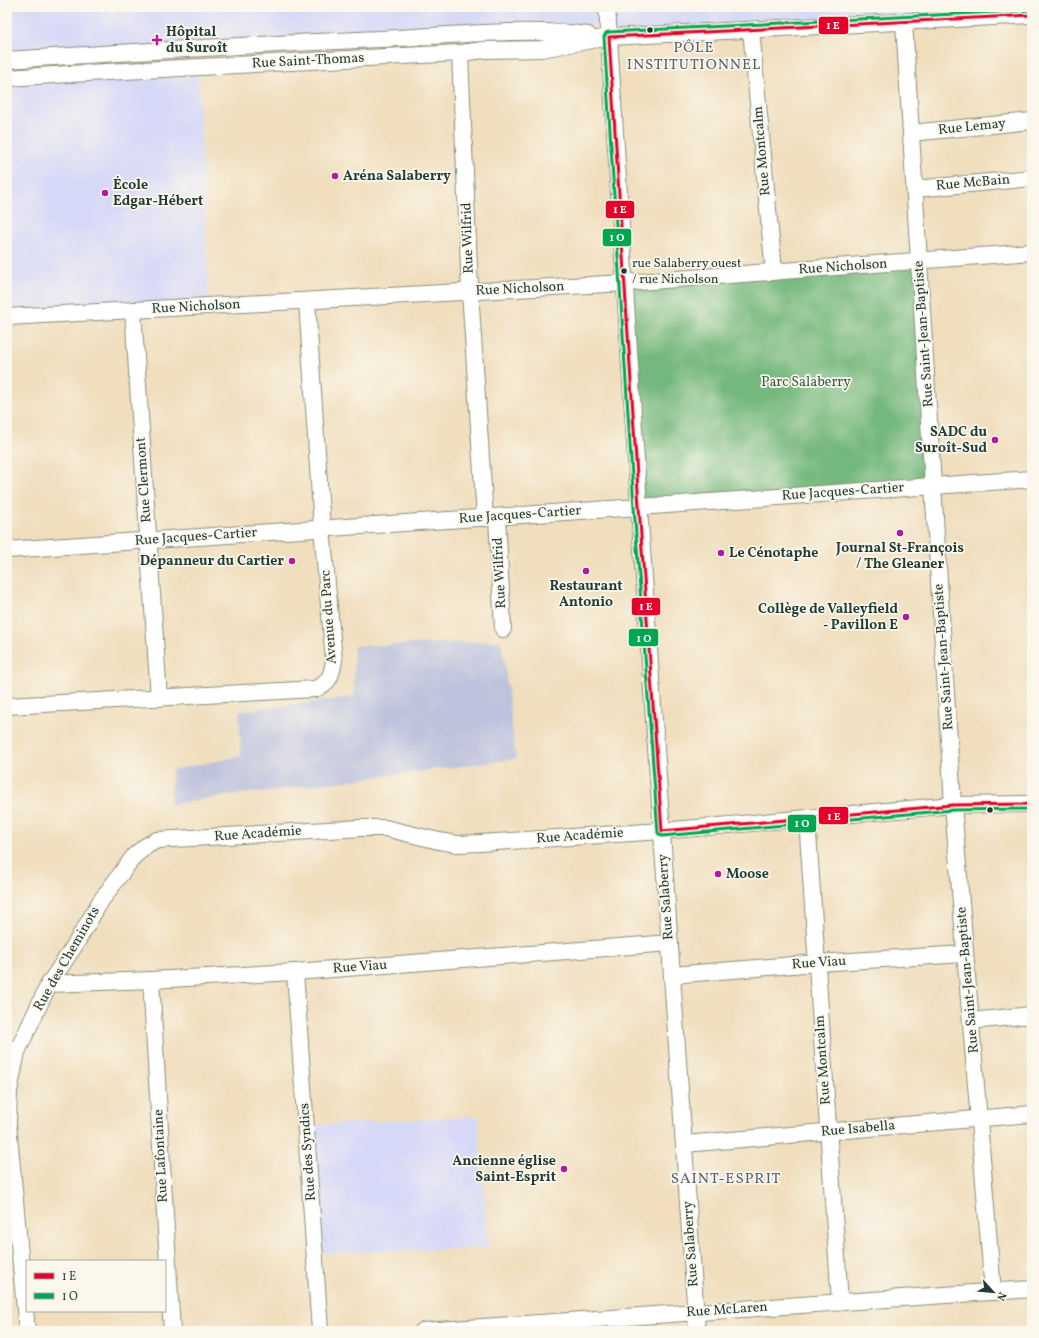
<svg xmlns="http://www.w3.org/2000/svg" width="1039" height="1338" font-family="Vollkorn,serif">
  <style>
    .built { fill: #d6d8f8 }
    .industrial { fill: #bec3dd }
    .forest { fill: #74b87d; stroke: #4a7a58 }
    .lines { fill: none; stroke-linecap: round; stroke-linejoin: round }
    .minor-casing { stroke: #888e78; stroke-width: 18 }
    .minor { stroke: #fff; stroke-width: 16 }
    .bus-1-casing { stroke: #fbf7ec; stroke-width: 6 }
    .bus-2-casing { stroke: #fbf7ec; stroke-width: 6 }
    .bus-1 { stroke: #e4002b; stroke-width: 3 }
    .bus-2 { stroke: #00a651; stroke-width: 3 }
    .bus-dot { fill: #1f3d34; stroke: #fbf7ec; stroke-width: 1.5 }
    .poi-dot { fill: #b5179e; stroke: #fbf7ec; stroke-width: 1.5 }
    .labels { text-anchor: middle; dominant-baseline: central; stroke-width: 3.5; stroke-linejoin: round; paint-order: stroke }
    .bus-label { font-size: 13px; fill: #1f3d34; stroke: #fbf7ec; text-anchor: start }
    .poi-label { font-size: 14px; font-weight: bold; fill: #1f3d34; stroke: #fbf7ec; text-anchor: start }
    .street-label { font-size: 14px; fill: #1f3d34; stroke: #fbf7ec }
    .park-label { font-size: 14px; fill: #365c47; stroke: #fbf7ec }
    .neighbourhood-label { font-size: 15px; letter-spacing: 1px; fill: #525e71; stroke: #fbf7ec }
    .line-badge { stroke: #fbf7ec; stroke-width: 1.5 }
    .badge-label { font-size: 11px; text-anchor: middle; font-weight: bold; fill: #fff }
  </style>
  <rect width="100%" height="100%" fill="#fbf7ec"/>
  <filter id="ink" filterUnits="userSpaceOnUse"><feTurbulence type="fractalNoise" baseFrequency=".025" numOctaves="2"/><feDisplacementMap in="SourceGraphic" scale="8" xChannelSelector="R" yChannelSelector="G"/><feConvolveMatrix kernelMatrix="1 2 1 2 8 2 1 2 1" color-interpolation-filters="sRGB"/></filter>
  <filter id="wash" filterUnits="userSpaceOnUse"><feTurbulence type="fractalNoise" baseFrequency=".012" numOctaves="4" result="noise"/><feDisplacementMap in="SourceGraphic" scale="16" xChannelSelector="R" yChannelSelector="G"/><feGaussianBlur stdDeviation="0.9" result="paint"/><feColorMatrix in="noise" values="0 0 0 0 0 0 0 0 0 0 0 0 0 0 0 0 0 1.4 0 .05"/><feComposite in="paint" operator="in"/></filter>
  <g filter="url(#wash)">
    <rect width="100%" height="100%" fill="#f0debd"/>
    <g class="built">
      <polygon points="7,7 606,7 607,25 7,55"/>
      <polygon points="611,7 1032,7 1032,11 612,32"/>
      <polygon points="198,72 209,301 7,311 7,84"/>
      <polygon points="478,1116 488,1248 322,1253 315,1125"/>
    </g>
    <polygon class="industrial" points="501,641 504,659 516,759 203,799 170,805 172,770 241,756 239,711 354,697 354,646"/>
    <polygon class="forest" points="919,261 934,486 639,507 625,283"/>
  </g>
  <g filter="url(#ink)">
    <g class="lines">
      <defs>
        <g id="minor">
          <polyline points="607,7 639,507 697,1331"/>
          <polyline points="904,22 953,805 993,1292"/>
          <polyline points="751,30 774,272"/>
          <polyline points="460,53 470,291 485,518"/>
          <path d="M7,60C132,52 256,44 381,39C450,36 519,27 588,35"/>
          <polyline points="7,78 69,74 460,53 484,50 541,49 609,37 1032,15"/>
          <polyline points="911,133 1032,121"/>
          <polyline points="915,189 1032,178"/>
          <polyline points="133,311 159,698"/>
          <polyline points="7,317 625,283 1032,252"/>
          <polyline points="497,517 503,629"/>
          <polyline points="7,550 639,507 1032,479"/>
          <path d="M7,706L315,689C330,683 331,676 334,661L322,528L307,301"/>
          <polyline points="807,819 840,1302"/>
          <polyline points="295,972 320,1331"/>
          <polyline points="672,975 817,963 965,954"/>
          <polyline points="151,980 172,1331"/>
          <polyline points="49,984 151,980 295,972 670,943"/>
          <polyline points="971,1021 1032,1015"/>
          <polyline points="684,1144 1032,1114"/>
          <polyline points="27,1331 8,1124 9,1091 17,1052 49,984 75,945 100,902 134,856 146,846 157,840 362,828 385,828 439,841 457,844 480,843 662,831 953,805 1032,804"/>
          <polyline points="423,1331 1032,1289"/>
        </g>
      </defs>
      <use href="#minor" class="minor-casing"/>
      <use href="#minor" class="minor"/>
      <defs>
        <polyline id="bus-1" points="1032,15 609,37 639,507 662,831 953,805 1032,804"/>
        <polyline id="bus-2" points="1032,10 609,32 606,33 604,37 634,507 658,833 662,836 953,810 1032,809"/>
      </defs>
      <use href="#bus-1" class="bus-1-casing"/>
      <use href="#bus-2" class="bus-2-casing"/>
      <use href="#bus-1" class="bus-1"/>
      <use href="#bus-2" class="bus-2"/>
    </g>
  </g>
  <g class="bus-dot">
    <circle cx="650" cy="30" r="3.5"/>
    <circle cx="624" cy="271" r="3.5"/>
    <circle cx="990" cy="810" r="3.5"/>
  </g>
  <g class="poi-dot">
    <path d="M155 34h4v4h4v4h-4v4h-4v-4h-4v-4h4z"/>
    <circle cx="335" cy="176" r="4"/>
    <circle cx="105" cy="193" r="4"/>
    <circle cx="995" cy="440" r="4"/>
    <circle cx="900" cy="533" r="4"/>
    <circle cx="721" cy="553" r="4"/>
    <circle cx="292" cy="561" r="4"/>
    <circle cx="586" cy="571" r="4"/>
    <circle cx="906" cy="617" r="4"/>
    <circle cx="718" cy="874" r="4"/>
    <circle cx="564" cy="1169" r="4"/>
  </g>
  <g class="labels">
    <g class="bus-label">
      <text x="632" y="264">rue Salaberry ouest<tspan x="632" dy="16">/ rue Nicholson</tspan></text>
    </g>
    <g class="poi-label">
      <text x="166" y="32">Hôpital<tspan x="166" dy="16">du Suroît</tspan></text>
      <text x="343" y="176">Aréna Salaberry</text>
      <text x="113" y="185">École<tspan x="113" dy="16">Edgar-Hébert</tspan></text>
      <text x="987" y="432" text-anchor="end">SADC du<tspan x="987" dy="16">Suroît-Sud</tspan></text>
      <text x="900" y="548" text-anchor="middle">Journal St-François<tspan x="900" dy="16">/ The Gleaner</tspan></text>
      <text x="729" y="553">Le Cénotaphe</text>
      <text x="284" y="561" text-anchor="end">Dépanneur du Cartier</text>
      <text x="586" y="586" text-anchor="middle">Restaurant<tspan x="586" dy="16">Antonio</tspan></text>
      <text x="898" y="609" text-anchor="end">Collège de Valleyfield<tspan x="898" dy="16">- Pavillon E</tspan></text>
      <text x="726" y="874">Moose</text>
      <text x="556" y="1161" text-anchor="end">Ancienne église<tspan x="556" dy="16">Saint-Esprit</tspan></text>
    </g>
    <g class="street-label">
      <text transform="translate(308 61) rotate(-3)">Rue Saint-Thomas</text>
      <text transform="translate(972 127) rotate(-6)">Rue Lemay</text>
      <text transform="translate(762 151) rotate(-95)">Rue Montcalm</text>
      <text transform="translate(973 183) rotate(-5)">Rue McBain</text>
      <text transform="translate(468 238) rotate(-92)">Rue Wilfrid</text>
      <text transform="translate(843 267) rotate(-4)">Rue Nicholson</text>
      <text transform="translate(520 289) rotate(-3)">Rue Nicholson</text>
      <text transform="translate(196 307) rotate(-3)">Rue Nicholson</text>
      <text transform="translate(924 334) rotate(-94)">Rue Saint-Jean-Baptiste</text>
      <text transform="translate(144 480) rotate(-94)">Rue Clermont</text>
      <text transform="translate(843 492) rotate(-4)">Rue Jacques-Cartier</text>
      <text transform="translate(520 515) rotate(-4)">Rue Jacques-Cartier</text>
      <text transform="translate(196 537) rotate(-4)">Rue Jacques-Cartier</text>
      <text transform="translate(500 573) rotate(-93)">Rue Wilfrid</text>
      <text transform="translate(329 617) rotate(-94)">Avenue du Parc</text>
      <text transform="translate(944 657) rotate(-94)">Rue Saint-Jean-Baptiste</text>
      <text transform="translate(258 834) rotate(-4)">Rue Académie</text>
      <text transform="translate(580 836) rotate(-4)">Rue Académie</text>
      <text transform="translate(666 897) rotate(-94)">Rue Salaberry</text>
      <text transform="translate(67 959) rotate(-60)">Rue des Cheminots</text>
      <text transform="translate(819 963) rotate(-4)">Rue Viau</text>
      <text transform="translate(360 967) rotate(-4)">Rue Viau</text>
      <text transform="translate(968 980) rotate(-95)">Rue Saint-Jean-Baptiste</text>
      <text transform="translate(823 1060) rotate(-94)">Rue Montcalm</text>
      <text transform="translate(858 1129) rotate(-5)">Rue Isabella</text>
      <text transform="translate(308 1152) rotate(-94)">Rue des Syndics</text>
      <text transform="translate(161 1156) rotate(-93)">Rue Lafontaine</text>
      <text transform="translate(691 1244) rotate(-94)">Rue Salaberry</text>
      <text transform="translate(727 1310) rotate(-4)">Rue McLaren</text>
    </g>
    <g class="park-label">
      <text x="806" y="382">Parc Salaberry</text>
    </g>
    <g class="neighbourhood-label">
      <text x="694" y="48">PÔLE<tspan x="694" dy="17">INSTITUTIONNEL</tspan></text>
      <text x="726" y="1179">SAINT-ESPRIT</text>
    </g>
  </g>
  <g class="line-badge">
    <rect x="818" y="16" width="31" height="19" rx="4" fill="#e4002b"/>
    <rect x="605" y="200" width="30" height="19" rx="4" fill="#e4002b"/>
    <rect x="602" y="228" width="30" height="19" rx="4" fill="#00a651"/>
    <rect x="631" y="597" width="30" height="19" rx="4" fill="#e4002b"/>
    <rect x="628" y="628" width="31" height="19" rx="4" fill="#00a651"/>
    <rect x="818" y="806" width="31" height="19" rx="4" fill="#e4002b"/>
    <rect x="787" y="814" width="30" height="19" rx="4" fill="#00a651"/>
  </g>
  <g class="badge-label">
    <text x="833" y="29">1 E</text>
    <text x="620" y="213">1 E</text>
    <text x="617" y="241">1 O</text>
    <text x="646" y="610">1 E</text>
    <text x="644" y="642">1 O</text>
    <text x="834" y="820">1 E</text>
    <text x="802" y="827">1 O</text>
  </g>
  <rect width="1039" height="1338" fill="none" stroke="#fbf7ec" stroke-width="24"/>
  <rect x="26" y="1260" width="140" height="52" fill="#fbf7ec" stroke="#a3ada2"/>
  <rect x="34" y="1273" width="20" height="6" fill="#e4002b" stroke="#a3ada2"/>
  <text x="62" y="1280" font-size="12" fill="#1f3d34">1 E</text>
  <rect x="34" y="1293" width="20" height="6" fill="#00a651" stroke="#a3ada2"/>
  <text x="62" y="1300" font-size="12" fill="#1f3d34">1 O</text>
  <g transform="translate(993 1292) rotate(117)" stroke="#fbf7ec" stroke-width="3" paint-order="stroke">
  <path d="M0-3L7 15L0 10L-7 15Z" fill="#1f3d34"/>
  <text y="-6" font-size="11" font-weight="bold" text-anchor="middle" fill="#1f3d34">N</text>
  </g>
</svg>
